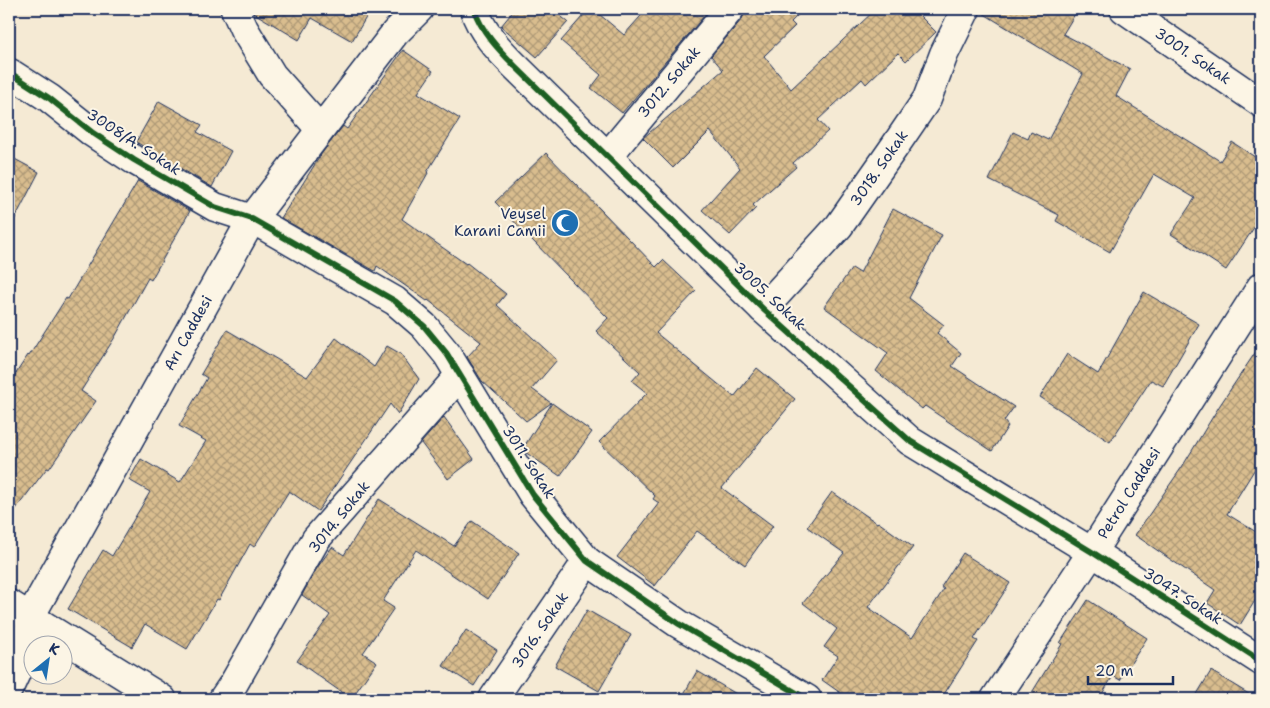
<svg xmlns="http://www.w3.org/2000/svg" width="1270" height="708" font-family="'Shantell Sans',sans-serif">
  <style>
    .building { fill: url(#building-cross-hatch); stroke: #1b2f5e }
    .lines { fill: none; stroke-linecap: round; stroke-linejoin: round }
    .minor-casing { stroke: #1b2f5e; stroke-width: 31 }
    .minor { stroke: #fcf5e5; stroke-width: 28 }
    .cycleway-casing { stroke: #fcf5e5; stroke-width: 9 }
    .cycleway { stroke: #1b5e20; stroke-width: 6 }
    .labels { text-anchor: middle; dominant-baseline: central; stroke-width: 4; stroke-linejoin: round; paint-order: stroke }
    .street-label { font-size: 15px; fill: #1b2f5e; stroke: #fcf5e5 }
    .poi-label { font-size: 15px; fill: #1b2f5e; stroke: #fcf5e5; text-anchor: end }
  </style>
  <defs>
    <pattern id="building-cross-hatch" width="8" height="8" patternUnits="userSpaceOnUse" patternTransform="scale(1.25)"><rect width="8" height="8" fill="#d9bd8e"/><path d="M0 0l8 8M0 8l8-8" fill="none" stroke="#af9a77"/></pattern>
  </defs>
  <rect width="100%" height="100%" fill="#f5ead4"/>
  <filter id="ink" filterUnits="userSpaceOnUse"><feTurbulence type="fractalNoise" baseFrequency=".02" numOctaves="2"/><feDisplacementMap in="SourceGraphic" scale="10" xChannelSelector="R" yChannelSelector="G"/><feConvolveMatrix kernelMatrix="1 2 1 2 8 2 1 2 1" color-interpolation-filters="sRGB"/></filter>
  <g filter="url(#ink)">
    <g class="building">
      <polygon points="252,9 371,9 352,41 312,18 299,40 254,13"/>
      <polygon points="515,9 552,9 568,22 537,57 501,26"/>
      <polygon points="589,9 593,9 624,35 647,9 710,9 622,113 591,88 601,75 561,41"/>
      <polygon points="745,9 804,9 791,22 795,26 764,56 791,89 876,9 913,9 936,32 906,61 898,53 866,84 862,79 818,120 828,131 793,163 796,167 753,205 756,208 730,235 702,210 740,168 710,131 673,168 643,138 723,70 711,56 742,19"/>
      <polygon points="981,9 1078,9 1063,34 1130,69 1116,96 1220,161 1232,142 1261,161 1261,217 1226,270 1171,234 1195,198 1154,174 1110,252 1056,221 1059,215 989,180 1013,132 1028,139 1031,132 1048,140 1083,74 981,12"/>
      <polygon points="403,50 433,71 418,93 460,119 427,172 428,173 402,219 466,264 467,263 506,294 497,305 557,360 532,389 551,403 526,421 482,381 467,357 481,342 428,300 427,301 377,266 375,271 281,218 322,153 343,126 347,129"/>
      <polygon points="159,101 202,125 197,132 231,151 212,187 136,142"/>
      <polygon points="546,153 656,267 663,260 696,291 656,333 734,397 757,368 795,399 722,488 773,526 745,565 697,531 655,586 617,557 659,503 653,499 655,496 599,442 647,393 632,381 640,372 596,331 608,318 495,202"/>
      <polygon points="9,156 39,172 9,230"/>
      <polygon points="138,181 190,211 151,280 148,278 115,337 81,391 96,401 49,469 47,468 9,518 9,384 28,355 29,356 66,298 68,299"/>
      <polygon points="893,209 942,235 909,298 944,325 937,333 961,353 952,366 1014,407 1004,421 1008,426 992,451 925,406 922,409 876,371 888,353 824,307 852,268 860,273"/>
      <polygon points="1144,292 1199,324 1163,386 1151,380 1110,442 1040,397 1067,354 1098,374"/>
      <polygon points="227,330 307,377 336,338 374,367 387,346 401,354 419,379 398,414 390,404 318,511 289,491 254,547 250,544 219,600 217,599 187,649 145,624 132,647 68,609 103,550 112,556 150,492 129,480 141,459 180,482 206,441 179,426 207,378 201,374"/>
      <polygon points="1261,344 1261,459 1227,514 1261,535 1261,591 1240,625 1207,603 1215,590 1135,535 1182,467 1220,405"/>
      <polygon points="552,403 592,432 560,476 525,452 523,448"/>
      <polygon points="444,417 474,459 448,479 421,443"/>
      <polygon points="832,492 877,523 878,522 913,547 868,607 912,638 944,589 941,587 963,553 1010,583 974,639 978,641 941,699 849,699 822,680 838,656 824,647 837,629 803,603 844,553 807,527"/>
      <polygon points="379,499 454,546 472,521 519,553 488,599 416,550 383,601 394,608 363,653 377,662 351,699 297,661 330,615 302,595 317,568 332,547 344,555"/>
      <polygon points="1088,600 1147,638 1120,680 1113,676 1099,699 1028,699 1062,644 1060,643"/>
      <polygon points="587,610 631,635 599,691 555,666"/>
      <polygon points="466,630 497,650 474,686 443,666"/>
      <polygon points="697,671 745,699 681,699"/>
      <polygon points="1211,671 1257,699 1194,699"/>
    </g>
    <g class="lines">
      <defs>
        <g id="minor">
          <polyline points="235,9 244,29 272,75 320,129"/>
          <path d="M474,9C481,31 498,49 515,66L763,309L910,441L1092,552L1261,661"/>
          <polyline points="1124,9 1261,103"/>
          <polyline points="10,73 49,98 93,133 134,160 215,207 252,219 395,301 424,326 447,354 533,495 587,561 679,624 807,699"/>
          <polyline points="608,156 730,9"/>
          <polyline points="763,309 839,226 895,146 927,99 944,54 966,9"/>
          <polyline points="9,604 162,699"/>
          <polyline points="9,688 27,649 30,617 252,219 395,33 419,9"/>
          <polyline points="223,699 234,683 316,539 460,375"/>
          <polyline points="493,699 587,561"/>
          <polyline points="995,699 1092,552 1261,287"/>
        </g>
      </defs>
      <use href="#minor" class="minor-casing"/>
      <use href="#minor" class="minor"/>
      <defs>
        <g id="cycleway">
          <path d="M474,9C481,31 498,49 515,66L763,309L910,441L1092,552L1261,661"/>
          <polyline points="10,73 49,98 93,133 134,160 215,207 252,219 395,301 424,326 447,354 533,495 587,561 679,624 807,699"/>
        </g>
      </defs>
      <use href="#cycleway" class="cycleway-casing"/>
      <use href="#cycleway" class="cycleway"/>
    </g>
  </g>
  <defs>
    <symbol id="mosque-disc" viewBox="-11 -11 22 22"><circle r="9.5" fill="#1f6fb2" stroke="#fcf5e5"/><path d="M3.5-4.9A6 6 0 1 0 3.5 4.9A5 5 0 1 1 3.5-4.9Z" fill="#fff"/></symbol>
  </defs>
  <g fill-rule="evenodd">
    <use href="#mosque-disc" x="549" y="207" width="32" height="32"/>
  </g>
  <g class="labels">
    <g class="street-label">
      <text transform="translate(1193 56) rotate(34)">3001. Sokak</text>
      <text transform="translate(669 82) rotate(-50)">3012. Sokak</text>
      <text transform="translate(134 142) rotate(33)">3008/A. Sokak</text>
      <text transform="translate(879 168) rotate(-55)">3018. Sokak</text>
      <text transform="translate(770 296) rotate(43)">3005. Sokak</text>
      <text transform="translate(188 333) rotate(-61)">Arı Caddesi</text>
      <text transform="translate(529 462) rotate(57)">3011. Sokak</text>
      <text transform="translate(1129 493) rotate(-58)">Petrol Caddesi</text>
      <text transform="translate(339 517) rotate(-51)">3014. Sokak</text>
      <text transform="translate(1183 596) rotate(33)">3047. Sokak</text>
      <text transform="translate(540 630) rotate(-56)">3016. Sokak</text>
    </g>
    <g class="poi-label">
      <text x="546" y="214">Veysel<tspan x="546" dy="17">Karani Camii</tspan></text>
    </g>
  </g>
  <rect width="1270" height="708" fill="none" stroke="#fcf5e5" stroke-width="30"/>
  <rect x="15" y="15" width="1240" height="678" fill="none" stroke="#1b2f5e" stroke-width="2" filter="url(#ink)"/>
  <g transform="translate(48 660) rotate(30)"><circle r="24" fill="#fcf5e5" stroke="#a2a6af"/>
  <path d="M0-4L9 19L0 12L-9 19Z" fill="#1f6fb2"/>
  <text y="-8" font-size="14" font-weight="bold" text-anchor="middle" fill="#1b2f5e">K</text>
  </g>
  <path d="M1088 676v8h85v-8" fill="none" stroke="#1b2f5e" stroke-width="2.5"/>
  <text x="1095" y="676" font-size="15" fill="#1b2f5e" stroke="#fcf5e5" stroke-width="4" paint-order="stroke">20 m</text>
</svg>
